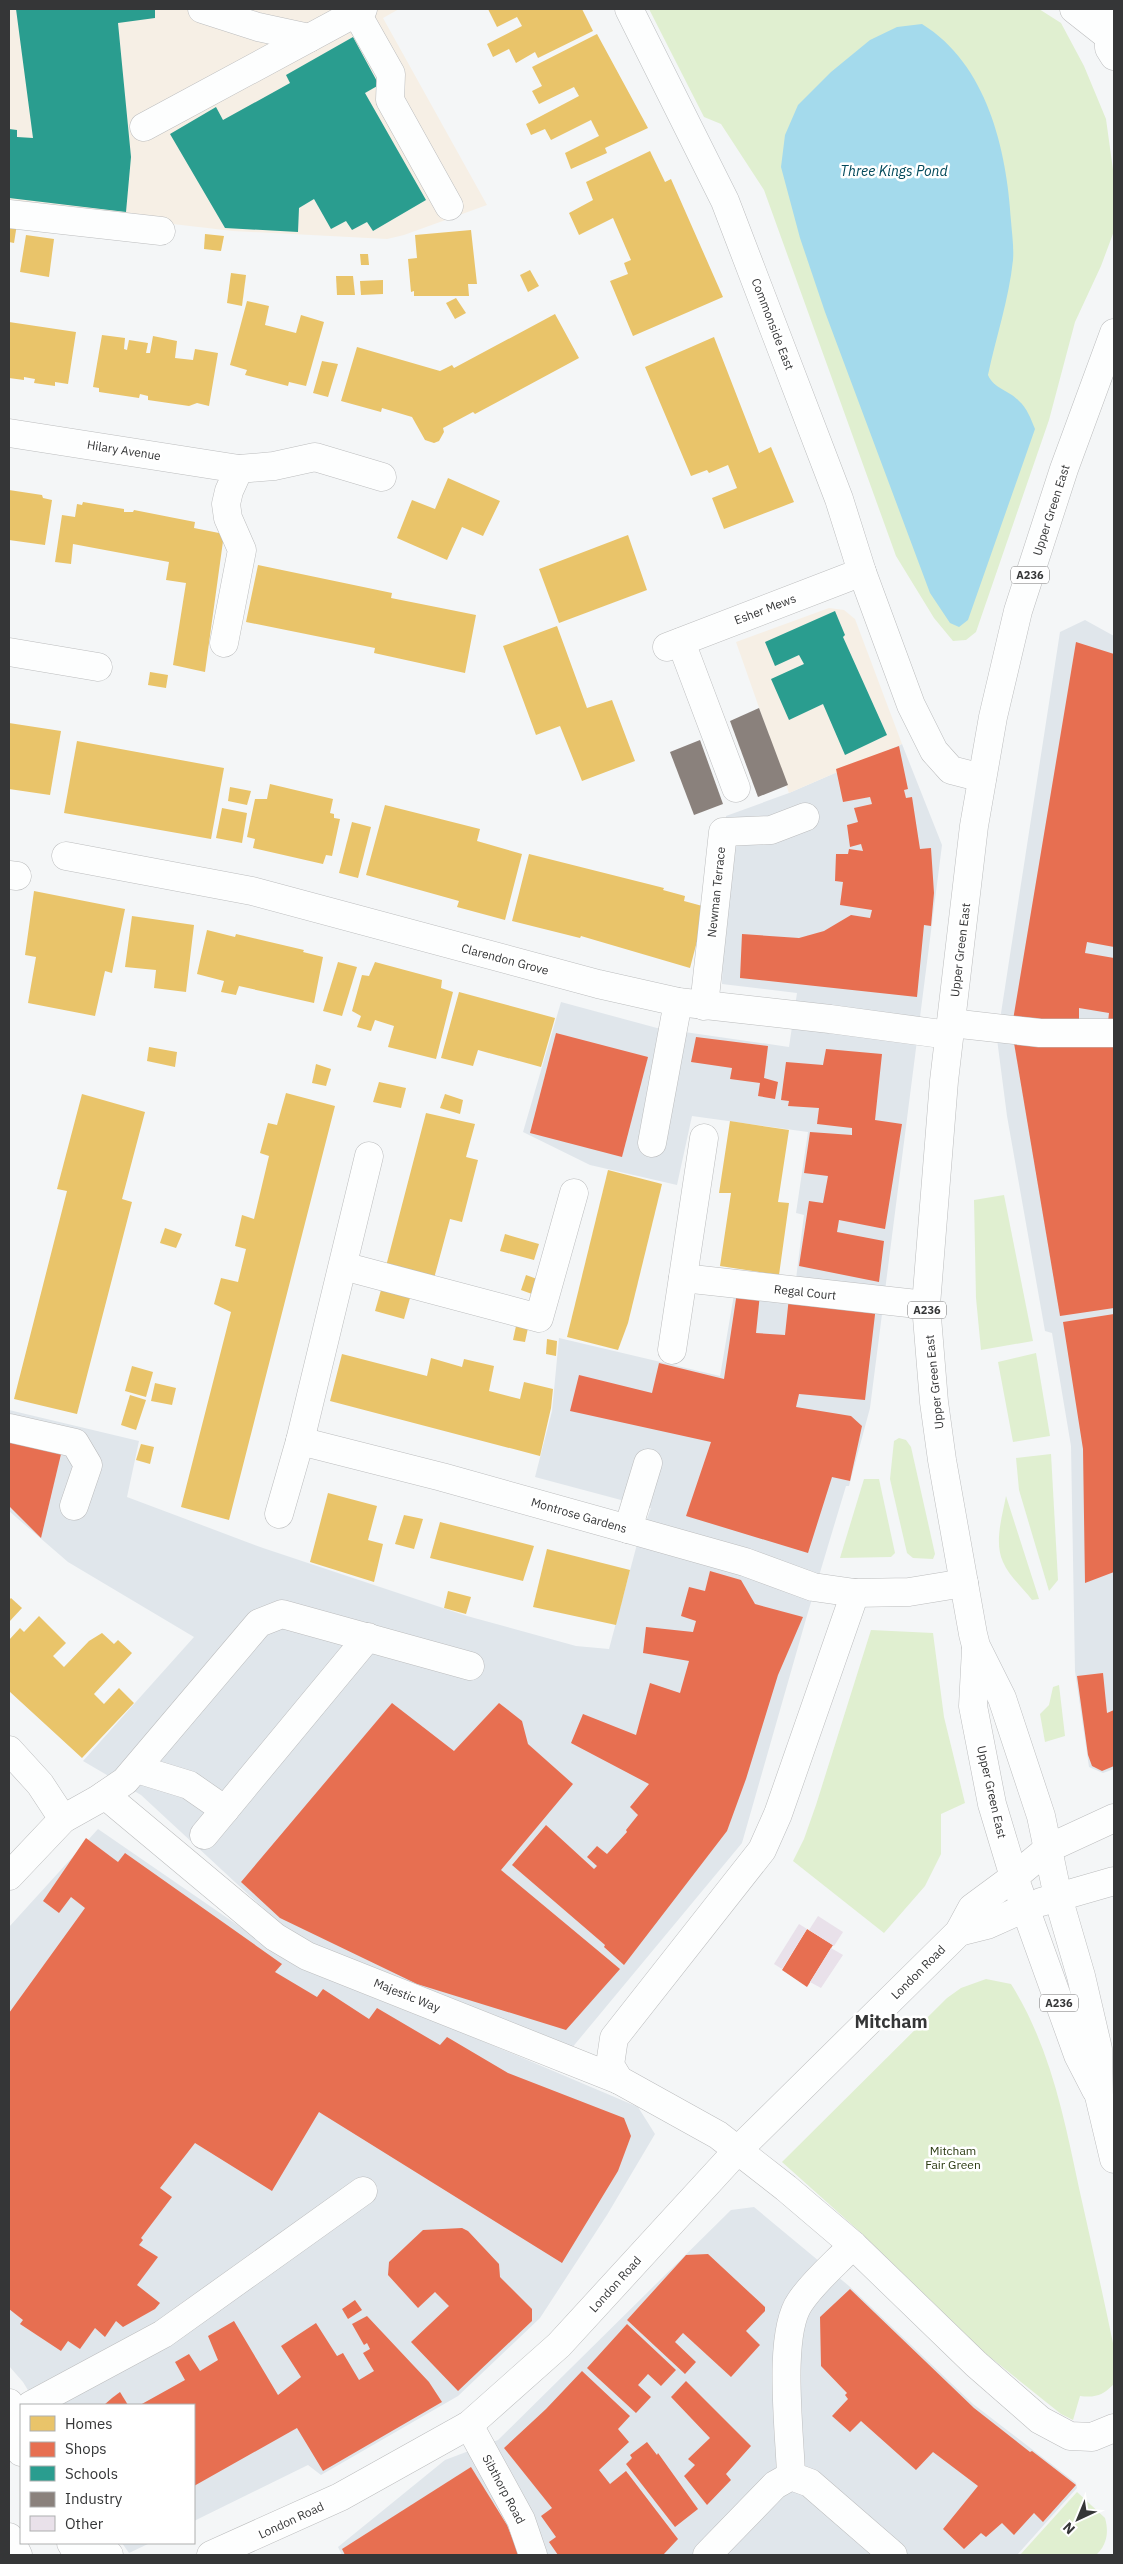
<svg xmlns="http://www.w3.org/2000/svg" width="1123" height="2564" font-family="'IBM Plex Sans',sans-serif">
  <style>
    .built { fill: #e0e6eb }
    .education { fill: #f6efe5 }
    .green { fill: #e0efd0 }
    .water { fill: #a4daec }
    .homes { fill: #e9c46a }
    .shops { fill: #e76f51 }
    .schools { fill: #2a9d8f }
    .industry { fill: #8a817c }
    .building { fill: #e9e1ea }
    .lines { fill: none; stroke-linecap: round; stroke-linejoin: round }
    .minor-casing { stroke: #bcbdbe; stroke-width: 29 }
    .major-casing { stroke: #bcbdbe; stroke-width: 29 }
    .minor { stroke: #fdfefe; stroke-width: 28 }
    .major { stroke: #fdfefe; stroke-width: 28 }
    .labels { text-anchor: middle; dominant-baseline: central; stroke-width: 5; stroke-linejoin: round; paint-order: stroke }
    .shield { fill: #fff; stroke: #727273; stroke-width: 1 }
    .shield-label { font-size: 11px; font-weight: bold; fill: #353637 }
    .street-label { font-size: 12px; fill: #353637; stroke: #fff }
    .park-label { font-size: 12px; fill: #29390f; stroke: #fff }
    .water-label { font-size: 14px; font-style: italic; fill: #02495a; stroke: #fff }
    .district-label { font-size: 18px; font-weight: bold; fill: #353637; stroke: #fff }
  </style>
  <rect width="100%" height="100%" fill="#f4f6f7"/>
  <g class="built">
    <polygon points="1085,620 1114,636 1114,1769 1103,1773 1089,1767 1075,1671 1071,1446 1052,1333 1045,1331 1007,1116 997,1039 1060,632"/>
    <polygon points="902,744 942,845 870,1408 849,1486 846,1486 806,1619 742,1843 571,2049 347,1962 289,1932 141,1795 83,1761 194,1637 68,1562 9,1511 9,1410 139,1441 127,1497 263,1548 467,1616 576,1646 609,1649 636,1548 651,1508 535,1477 552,1411 559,1338 720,1376 735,1289 796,1279 804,1215 796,1213 808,1132 692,1116 677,1185 590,1165 523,1132 561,1002 657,1028 789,1047 797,993 722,984 726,816 789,793"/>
    <polygon points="98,1829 300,1968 374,1995 638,2107 655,2134 607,2215 540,2318 458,2396 321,2475 308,2465 194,2521 194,2405 37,2405 23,2382 9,2366 9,1927"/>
    <polygon points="754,2207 849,2286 973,2404 1076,2483 1077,2488 1017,2555 342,2555 338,2547 445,2460 498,2440 731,2210"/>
    <polygon points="122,2543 150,2543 129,2553"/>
  </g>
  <g class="education">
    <polygon points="9,9 399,9 383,18 487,205 404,235 387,239 233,231 9,205"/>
    <polygon points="829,608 844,610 855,619 902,744 789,793 736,642"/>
  </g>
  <g class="green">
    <polygon points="649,9 1039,9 1061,23 1084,66 1106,119 1114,177 1114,231 1101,266 1075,322 1049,420 976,632 966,640 953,641 934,618 896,556 764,190 721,124 704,117"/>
    <polygon points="1004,1195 1033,1341 981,1350 976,1298 974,1200"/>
    <polygon points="1036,1353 1050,1436 1013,1442 998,1362"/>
    <polygon points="899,1438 906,1440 911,1447 935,1554 933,1559 913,1558 907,1553 890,1479 894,1441"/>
    <polygon points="1051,1454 1058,1580 1049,1591 1019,1490 1016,1458"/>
    <polygon points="864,1479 879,1479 895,1553 891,1557 840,1558"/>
    <path d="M1006,1496L1039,1599L1032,1600C1023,1588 1009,1576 1003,1562C994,1543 1002,1517 1006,1496Z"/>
    <polygon points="871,1630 933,1633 944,1717 965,1803 941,1814 941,1854 925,1886 884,1933 793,1861 804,1839 816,1805"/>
    <polygon points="1059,1685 1065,1736 1045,1742 1040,1714 1049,1705 1053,1687"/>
    <path d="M986,1979L1011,1984C1050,2046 1064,2117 1079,2188C1091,2241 1103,2295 1114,2348V2384C1103,2395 1096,2398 1080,2396L1073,2420L1061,2414L985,2353L859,2231L782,2162L947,1998L961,1988Z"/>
    <path d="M1077,2492L1105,2518C1109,2532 1107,2545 1096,2555H1020Z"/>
  </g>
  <path class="water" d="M922,24C987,64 1007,150 1011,221C1012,234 1014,247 1013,260C1009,299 996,337 988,375C994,389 1009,390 1019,401C1027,408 1031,419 1035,429L968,620L959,627L950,623L930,593L825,312L800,238L781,167L785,135L798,105L831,72L870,40L897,27Z"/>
  <g class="homes">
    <polygon points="488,9 582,9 593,31 538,58 535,52 516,63 509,49 493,57 487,44 522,26 517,17 497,27"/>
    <polygon points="597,34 648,128 605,148 607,153 571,169 565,153 599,136 591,120 551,140 545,129 531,135 526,124 579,96 574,87 539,104 532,91 542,86 532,67"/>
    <polygon points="650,151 665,182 671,179 723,297 633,336 610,281 628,274 624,263 631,260 613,218 579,235 569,213 593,200 586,182"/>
    <polygon points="9,223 17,224 14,243 9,242"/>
    <polygon points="471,230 477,284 468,284 469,296 414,296 414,291 411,292 408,259 417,258 415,235"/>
    <polygon points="205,234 224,236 221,251 204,249"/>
    <polygon points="26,235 54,239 49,277 20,272"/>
    <polygon points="360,254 368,254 369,265 361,265"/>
    <polygon points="530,270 539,286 528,292 520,275"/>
    <polygon points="231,273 246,275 242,306 227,303"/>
    <polygon points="336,276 353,276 355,295 337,295"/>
    <polygon points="383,280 383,294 361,295 360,281"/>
    <polygon points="456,298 466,313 455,319 446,303"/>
    <polygon points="247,301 269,306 265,325 296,333 301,315 324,322 306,386 289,382 288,386 245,375 247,370 230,365"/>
    <polygon points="555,314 579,358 475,414 473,412 443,428 444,432 439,441 434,443 425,440 412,417 382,408 381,412 341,401 357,347 440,371 452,365 454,368"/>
    <polygon points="9,322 76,332 68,384 55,382 55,386 34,383 35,379 24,377 24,380 9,378"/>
    <polygon points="102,335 125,338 124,349 127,350 129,340 148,343 146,353 150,353 153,336 177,341 175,358 193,360 195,349 218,353 209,406 197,403 189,406 148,400 148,396 140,394 139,398 99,392 99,388 93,387"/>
    <polygon points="714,337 759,453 771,447 794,502 724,529 712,498 737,488 728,465 709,473 707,470 691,476 645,367"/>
    <polygon points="322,361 338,364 328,397 313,393"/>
    <polygon points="448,478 500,501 483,536 462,527 447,560 397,538 412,500 435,509"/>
    <polygon points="9,490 42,495 43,498 52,500 45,545 9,540"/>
    <polygon points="83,502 124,509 124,512 133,512 134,510 195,522 194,528 224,534 205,672 173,665 186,583 166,580 169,562 73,544 71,564 55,562 62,515 75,517 77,504 82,505"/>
    <polygon points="628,535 647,590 559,623 539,569"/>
    <polygon points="258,565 392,593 391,598 476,615 465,673 374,653 375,648 246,622"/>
    <polygon points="557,626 587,708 612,700 635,761 582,781 560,726 536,735 503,646"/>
    <polygon points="150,672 168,675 166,688 148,685"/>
    <polygon points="9,723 61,731 50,795 9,789"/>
    <polygon points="77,741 224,768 211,839 64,813"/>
    <polygon points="270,784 333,799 330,813 334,814 334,818 340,819 332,856 326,855 323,864 253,848 255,839 247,837 255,799 267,799"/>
    <polygon points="230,787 251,791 247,805 228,801"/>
    <polygon points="385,805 480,829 477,841 522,854 505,920 457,907 459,901 366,875"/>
    <polygon points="222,808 247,813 242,843 216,838"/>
    <polygon points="352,822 371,827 358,878 339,873"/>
    <polygon points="529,854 664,888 663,890 685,896 684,901 706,907 690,968 581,936 580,938 512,921"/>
    <polygon points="34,891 125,909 112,973 105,971 95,1016 28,1003 36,957 25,955"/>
    <polygon points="132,916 194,925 186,992 154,988 156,970 125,967"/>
    <polygon points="207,930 235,937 236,934 304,950 303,952 323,957 314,1003 239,986 236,995 221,992 224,981 197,974"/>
    <polygon points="338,962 357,967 342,1016 323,1011"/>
    <polygon points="375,962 442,980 441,988 453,992 436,1059 388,1047 394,1026 375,1020 371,1031 357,1027 361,1016 352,1011 362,975 369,976"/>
    <polygon points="459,992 555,1018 541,1067 478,1050 473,1066 441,1058"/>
    <polygon points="149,1047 177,1052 175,1067 147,1061"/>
    <polygon points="316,1064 331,1069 326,1086 312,1083"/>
    <polygon points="379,1082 406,1088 401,1108 373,1102"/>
    <polygon points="286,1093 335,1106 229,1520 181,1507 231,1312 214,1304 221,1278 238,1282 246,1249 235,1246 242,1215 254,1219 269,1156 260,1153 268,1123 277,1125"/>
    <polygon points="82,1094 145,1112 122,1199 132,1202 77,1414 14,1399 67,1191 57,1189"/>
    <polygon points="445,1094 463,1100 460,1114 440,1108"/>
    <polygon points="426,1113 475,1124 466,1157 478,1160 462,1222 450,1219 433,1282 385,1270"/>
    <polygon points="730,1121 789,1130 778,1202 789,1203 779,1275 720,1266 731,1193 719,1193"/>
    <polygon points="608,1170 662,1184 628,1323 618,1350 567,1337"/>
    <polygon points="165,1228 182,1234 176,1248 160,1243"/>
    <polygon points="505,1234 539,1244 534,1260 500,1251"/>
    <polygon points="526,1275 537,1279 532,1294 521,1290"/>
    <polygon points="381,1290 410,1298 404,1319 375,1311"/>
    <polygon points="516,1326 528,1328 525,1342 513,1340"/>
    <polygon points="547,1339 557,1341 556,1356 546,1354"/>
    <polygon points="342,1354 427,1376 431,1358 462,1367 464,1359 494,1366 489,1391 520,1399 524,1382 553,1389 551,1408 540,1456 330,1401"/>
    <polygon points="132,1366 153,1372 146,1397 125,1391"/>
    <polygon points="155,1383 176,1388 172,1405 151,1401"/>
    <polygon points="130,1395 146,1400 136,1430 121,1425"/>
    <polygon points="141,1444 154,1447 150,1464 136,1460"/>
    <polygon points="328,1493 377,1506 368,1540 383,1544 374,1582 310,1562"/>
    <polygon points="404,1515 423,1519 414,1549 395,1544"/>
    <polygon points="440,1522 534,1546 523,1581 430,1558"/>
    <polygon points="547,1549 630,1570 616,1625 533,1607"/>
    <polygon points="448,1591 471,1597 466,1614 444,1608"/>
    <polygon points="11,1598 22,1608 9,1622 9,1600"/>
    <polygon points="39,1616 66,1643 53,1656 64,1667 89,1641 102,1633 114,1644 118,1640 132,1653 94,1694 104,1704 119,1688 134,1703 82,1758 9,1691 9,1640 20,1628 24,1632"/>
  </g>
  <g class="shops">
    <polygon points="1076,642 1114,654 1114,947 1087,942 1085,953 1114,958 1114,1022 1108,1022 1109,1013 1079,1008 1079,1021 1013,1020"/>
    <polygon points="899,746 908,789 904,790 906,798 912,797 920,849 931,848 934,893 931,926 924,925 917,997 740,978 742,934 799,938 824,931 851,915 870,918 872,910 840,905 843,882 835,881 836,854 848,854 849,849 863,851 861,844 850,847 847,825 858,822 854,808 872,804 870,797 843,802 836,769"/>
    <polygon points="556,1033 648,1057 622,1157 530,1133"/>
    <polygon points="696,1037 768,1046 764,1078 778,1082 775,1099 758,1096 760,1083 730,1079 732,1068 691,1062"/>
    <polygon points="1114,1042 1114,1308 1060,1316 1014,1043"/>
    <polygon points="826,1049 882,1054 875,1120 902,1124 885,1229 839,1220 837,1232 884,1241 879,1282 799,1266 809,1201 823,1203 828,1176 804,1173 810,1132 852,1135 852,1128 817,1124 819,1108 788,1106 789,1101 781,1100 786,1062 823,1065"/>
    <polygon points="737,1292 760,1294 756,1333 785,1335 789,1297 876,1306 865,1400 799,1394 796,1407 851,1416 862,1426 850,1481 832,1477 808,1553 686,1516 711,1442 570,1411 579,1375 652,1393 659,1363 724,1379"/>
    <polygon points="1114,1314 1114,1572 1085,1583 1083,1449 1063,1322"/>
    <polygon points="9,1436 62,1450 41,1538 9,1506"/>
    <polygon points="710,1571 741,1580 755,1604 803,1617 778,1675 746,1779 727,1831 624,1965 604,1947 605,1945 512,1865 546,1825 594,1869 597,1866 587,1857 597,1846 607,1854 627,1832 626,1830 638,1815 630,1807 649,1784 571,1743 583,1714 636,1735 650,1683 680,1693 689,1661 643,1653 646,1627 693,1632 696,1621 681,1616 689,1587 705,1591"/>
    <polygon points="1103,1673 1107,1713 1114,1710 1114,1766 1102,1771 1092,1766 1088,1755 1077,1676"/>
    <polygon points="392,1703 454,1751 499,1703 522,1721 528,1744 573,1784 501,1870 620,1969 566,2030 417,1984 280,1918 241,1882"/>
    <polygon points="86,1838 118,1862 125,1853 282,1964 275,1972 317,1997 323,1989 369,2019 377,2008 440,2045 447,2037 508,2073 624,2118 631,2136 618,2171 562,2263 319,2112 272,2191 195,2143 160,2188 172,2197 141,2238 143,2240 139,2245 158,2257 137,2285 160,2303 155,2309 123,2327 116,2321 105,2337 95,2328 80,2349 68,2341 61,2351 20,2324 23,2320 9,2309 9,2013 85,1908 71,1897 59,1913 43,1901"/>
    <polygon points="807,1929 833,1945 807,1987 782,1970"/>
    <polygon points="462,2228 468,2231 499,2264 500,2277 532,2309 532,2321 458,2391 411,2342 449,2306 435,2292 418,2308 388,2275 389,2262 423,2230"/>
    <polygon points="708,2254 765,2307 765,2311 746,2331 760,2345 731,2377 683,2333 675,2342 696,2362 685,2374 627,2320 686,2255"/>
    <polygon points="850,2289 974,2408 1030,2452 1032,2451 1076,2485 1043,2522 1034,2513 1014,2535 1002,2523 986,2537 981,2533 964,2549 943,2529 978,2486 933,2452 916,2470 861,2421 850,2432 832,2416 848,2399 845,2395 847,2393 821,2366 820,2317"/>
    <polygon points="355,2300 362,2310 348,2319 342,2309"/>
    <polygon points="367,2316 429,2382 442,2402 323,2471 297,2428 194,2486 194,2405 140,2405 185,2380 175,2362 189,2354 200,2371 218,2360 208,2336 234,2321 278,2395 301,2377 281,2346 316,2323 337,2356 343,2353 359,2380 374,2371 363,2353 370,2349 367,2343 364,2345 352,2324"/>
    <polygon points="627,2324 676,2370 661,2386 648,2374 638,2385 651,2397 636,2413 587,2368"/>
    <polygon points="582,2371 630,2416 618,2429 629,2442 599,2470 610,2484 626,2471 678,2539 663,2555 558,2555 549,2542 556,2537 541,2516 552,2508 504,2448 546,2409"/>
    <polygon points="686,2381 751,2446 726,2474 731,2480 707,2505 684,2476 695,2465 688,2459 710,2438 671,2397"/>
    <polygon points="120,2392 128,2405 104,2405 112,2398"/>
    <polygon points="647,2442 657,2455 658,2453 698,2509 675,2527 626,2464 632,2458 630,2455"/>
    <polygon points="471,2467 507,2525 519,2555 345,2555 342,2549"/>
  </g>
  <g class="schools">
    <polygon points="16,9 155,9 155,18 118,23 131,157 126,212 9,198 9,129 17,130 17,137 33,138"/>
    <polygon points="353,37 379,85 365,93 426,200 373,231 367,222 352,230 346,221 331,229 314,199 299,208 298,232 225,228 170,134 216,107 223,120 290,83 286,75"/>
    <polygon points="835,611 845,635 843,637 887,735 845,755 823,704 789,720 771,679 804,664 799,655 775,666 765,642"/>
  </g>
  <g class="industry">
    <polygon points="759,708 788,785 758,797 730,721"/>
    <polygon points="700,740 723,804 694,815 670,752"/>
  </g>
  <g class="building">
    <polygon points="818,1916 843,1932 834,1946 809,1930"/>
    <polygon points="799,1924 807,1929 782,1969 774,1964"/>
    <polygon points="831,1948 843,1955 821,1988 810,1982"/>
  </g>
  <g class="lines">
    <defs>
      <g id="minor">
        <polyline points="202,9 258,27 309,38"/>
        <polyline points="629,9 725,201 839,499 862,572 911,705 934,751 951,770 982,778"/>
        <polyline points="1074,9 1107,35"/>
        <polyline points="356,12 391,74 390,100 449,206"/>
        <polyline points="144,127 363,9"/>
        <polyline points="9,214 161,231"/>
        <polyline points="9,433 239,469 274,466 315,457 382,477"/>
        <polyline points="681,642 736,788"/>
        <polyline points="224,643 242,550 228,518 226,504 229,491 239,469"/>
        <polyline points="667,647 862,572"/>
        <polyline points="9,652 98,667"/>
        <polyline points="66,856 252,891 598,984 678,1002 830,1019 949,1035"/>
        <polyline points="9,875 17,876"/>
        <polyline points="704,1006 723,832 771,830 805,817"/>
        <polyline points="951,1023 1040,1033 1114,1033"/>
        <polyline points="652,1143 678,1002"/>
        <polyline points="343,1266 539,1318 574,1193"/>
        <polyline points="683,1278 926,1305"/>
        <polyline points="672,1350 704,1138"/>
        <polyline points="9,1428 75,1443 88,1465 74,1506"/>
        <polyline points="300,1441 442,1477 628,1529 745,1562 813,1587 855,1593 909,1592 964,1583"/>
        <polyline points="279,1514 300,1441 369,1156"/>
        <polyline points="628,1529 648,1463"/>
        <polyline points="9,1750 40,1784 63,1819"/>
        <polyline points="137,1769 189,1785 225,1810"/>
        <polyline points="105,1795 275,1937 307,1956 619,2080 718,2135 786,2188 853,2245 976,2364 1040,2420 1070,2436 1092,2437 1114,2428"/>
        <polyline points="204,1835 368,1637"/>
        <polyline points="9,1876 63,1819 97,1800 125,1781 259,1623 282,1614 470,1666"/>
        <polyline points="959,1932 987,1925 1025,1908"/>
        <polyline points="619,2080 610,2065 614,2038 762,1850 778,1814 855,1593"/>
        <polyline points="9,2403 21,2422"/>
        <polyline points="31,2405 163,2334 363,2191"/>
        <polyline points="469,2425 521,2520 533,2555"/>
        <polyline points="9,2431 21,2452"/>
        <path d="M791,2476C790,2434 777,2335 800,2302C814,2281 836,2263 853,2245"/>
        <polyline points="9,2537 18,2555"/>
        <polyline points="71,2543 78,2555"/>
        <polyline points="95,2543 109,2555"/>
        <polyline points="211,2555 340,2497 469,2425 559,2345 737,2151 959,1932 972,1908 1014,1877"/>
        <polyline points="707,2555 775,2485 791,2476 810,2483 893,2555"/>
      </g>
      <g id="major">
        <polyline points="1108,9 1109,48 1114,56"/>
        <polyline points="1114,333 1064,469 1018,611 993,717 974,826 944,1081 926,1305 934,1402 942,1460 973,1634 976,1646 1002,1698 1041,1816 1058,1897 1081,1976 1098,2049 1099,2096 1114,2159"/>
        <polyline points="976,1649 973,1706 992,1804 1014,1877 1078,2055 1096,2090"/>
        <polyline points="1014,1877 1049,1848 1114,1818"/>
        <polyline points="1041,1902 1114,1881"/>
      </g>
    </defs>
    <use href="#minor" class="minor-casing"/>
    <use href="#major" class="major-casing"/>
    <use href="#minor" class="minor"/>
    <use href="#major" class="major"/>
  </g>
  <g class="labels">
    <g class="shield">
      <rect x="1011" y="566.5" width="38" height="17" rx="4"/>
      <rect x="908" y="1301.5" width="38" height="17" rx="4"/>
      <rect x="1040" y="1994.5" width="38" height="17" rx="4"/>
    </g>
    <g class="shield-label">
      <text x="1030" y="575">A236</text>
      <text x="927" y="1310">A236</text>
      <text x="1059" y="2003">A236</text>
    </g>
    <g class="street-label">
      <text transform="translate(773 324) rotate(69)">Commonside East</text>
      <text transform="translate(124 450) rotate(9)">Hilary Avenue</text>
      <text transform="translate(1051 510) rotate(-72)">Upper Green East</text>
      <text transform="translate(765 609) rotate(-21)">Esher Mews</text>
      <text transform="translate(716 892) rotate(-84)">Newman Terrace</text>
      <text transform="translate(960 950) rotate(-83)">Upper Green East</text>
      <text transform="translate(505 959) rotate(15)">Clarendon Grove</text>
      <text transform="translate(805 1292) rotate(6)">Regal Court</text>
      <text transform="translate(934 1382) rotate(-96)">Upper Green East</text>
      <text transform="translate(579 1515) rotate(16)">Montrose Gardens</text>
      <text transform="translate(992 1792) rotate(77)">Upper Green East</text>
      <text transform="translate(918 1972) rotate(-45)">London Road</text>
      <text transform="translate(407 1995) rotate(22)">Majestic Way</text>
      <text transform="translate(615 2284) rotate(-48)">London Road</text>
      <text transform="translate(504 2489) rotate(62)">Sibthorp Road</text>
      <text transform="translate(291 2520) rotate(-25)">London Road</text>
    </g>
    <g class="park-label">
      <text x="953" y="2150">Mitcham<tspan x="953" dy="14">Fair Green</tspan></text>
    </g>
    <g class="water-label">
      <text x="894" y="171">Three Kings Pond</text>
    </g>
    <g class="district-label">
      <text x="891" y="2021">Mitcham</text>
    </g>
  </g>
  <rect width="1123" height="2564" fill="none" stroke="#353637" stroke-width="20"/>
  <rect x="20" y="2404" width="175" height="140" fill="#ffffff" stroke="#aeafaf"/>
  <rect x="30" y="2416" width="25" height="15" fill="#e9c46a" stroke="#aeafaf"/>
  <text x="65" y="2429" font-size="15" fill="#353637">Homes</text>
  <rect x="30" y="2442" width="25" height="15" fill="#e76f51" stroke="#aeafaf"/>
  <text x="65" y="2454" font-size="15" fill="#353637">Shops</text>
  <rect x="30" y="2466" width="25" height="15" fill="#2a9d8f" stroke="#aeafaf"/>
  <text x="65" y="2479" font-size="15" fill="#353637">Schools</text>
  <rect x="30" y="2492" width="25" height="15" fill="#8a817c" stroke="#aeafaf"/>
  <text x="65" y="2504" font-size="15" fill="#353637">Industry</text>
  <rect x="30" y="2516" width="25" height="15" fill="#e9e1ea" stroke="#aeafaf"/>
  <text x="65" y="2529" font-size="15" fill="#353637">Other</text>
  <g transform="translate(1078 2519) rotate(224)" stroke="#ffffff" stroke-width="4" paint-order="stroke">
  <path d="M0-4L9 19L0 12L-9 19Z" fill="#353637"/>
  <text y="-8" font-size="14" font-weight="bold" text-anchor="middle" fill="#353637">N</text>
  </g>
</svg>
